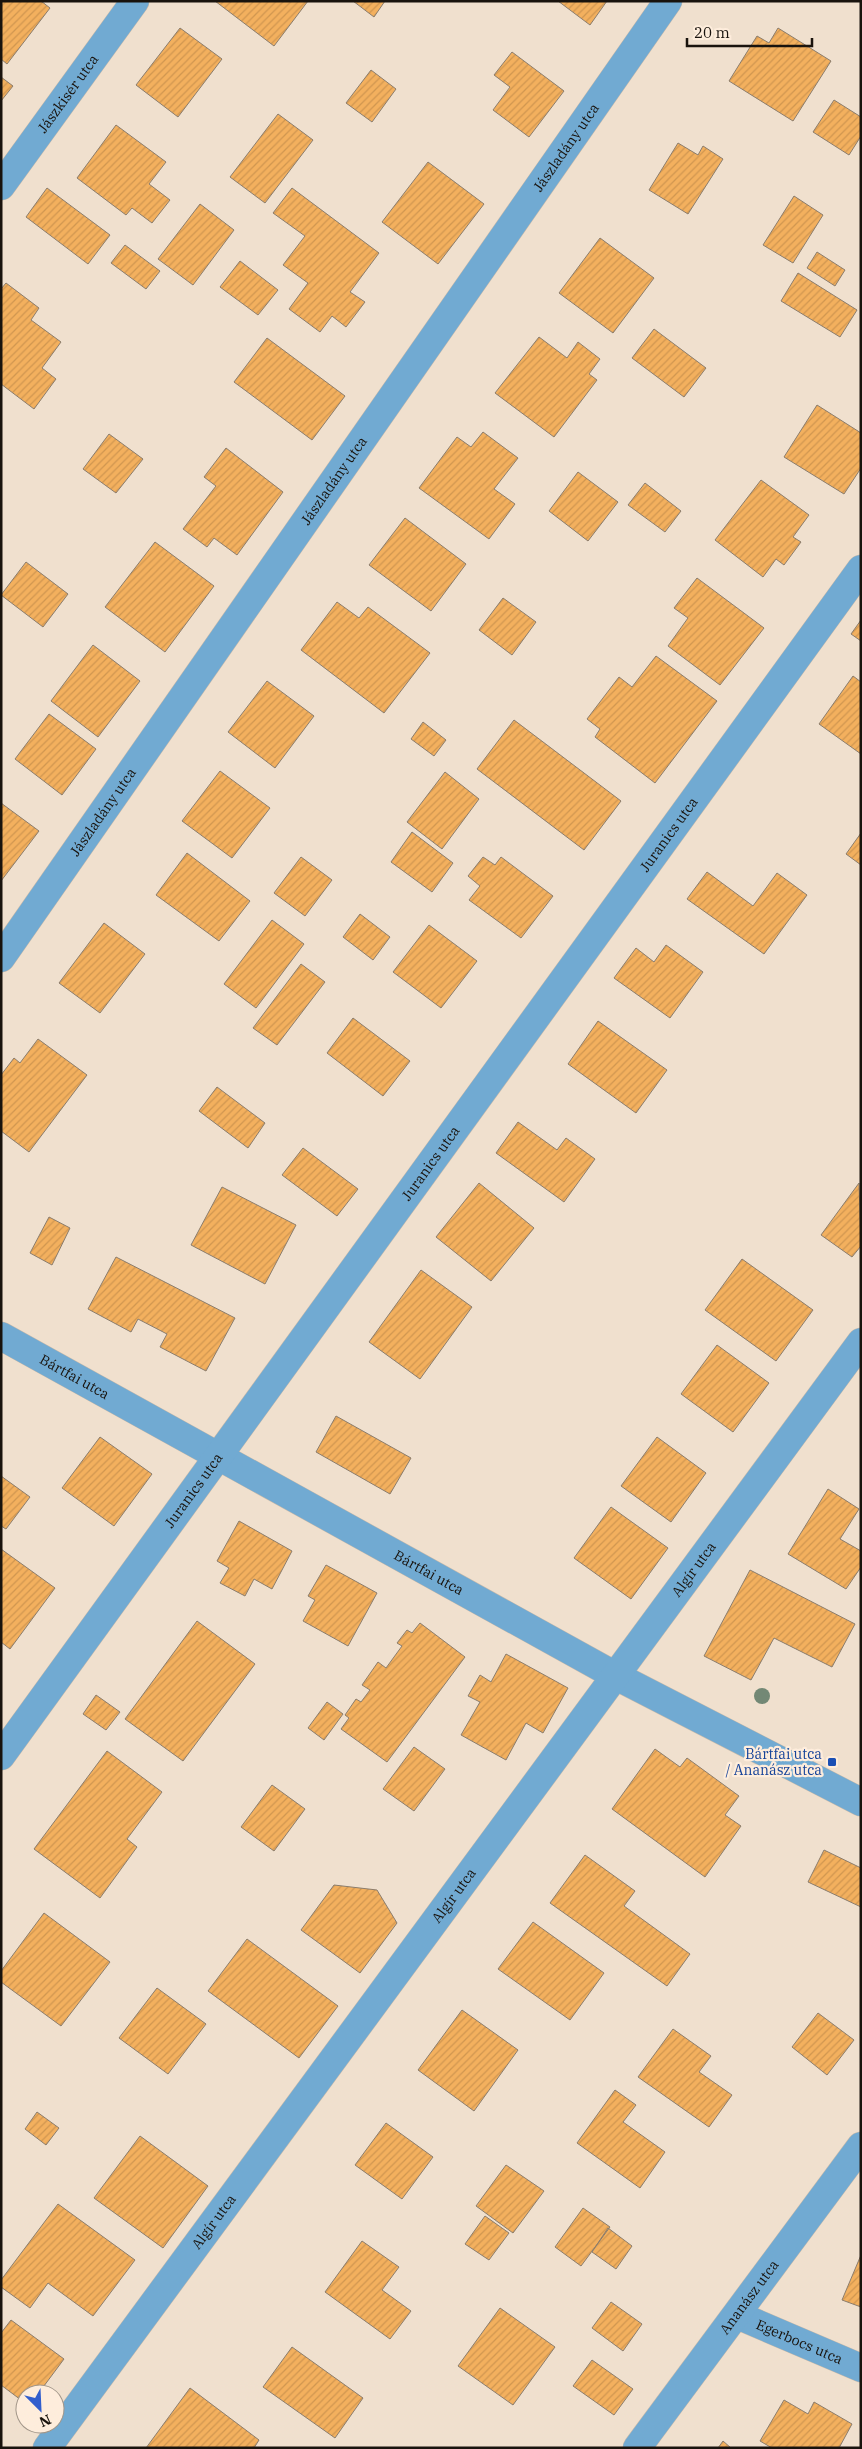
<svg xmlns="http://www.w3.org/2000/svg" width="862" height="2449" viewBox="0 0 862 2449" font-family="'IBM Plex Serif',serif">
	<defs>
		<pattern id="building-hatch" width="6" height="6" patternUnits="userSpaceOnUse" patternTransform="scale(1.25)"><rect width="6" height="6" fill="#f3b05e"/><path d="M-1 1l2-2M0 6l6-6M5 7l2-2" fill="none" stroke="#d09650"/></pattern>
	</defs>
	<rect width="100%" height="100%" fill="#f0e0ce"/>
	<path fill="url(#building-hatch)" stroke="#8b7d6d" d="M 1,1 L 41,1 L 50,8 L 7,64 L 1,59 Z
		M 215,1 L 308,1 L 274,46 Z
		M 353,1 L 385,1 L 374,17 Z
		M 558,1 L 607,1 L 590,25 Z
		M 180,28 L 222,59 L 178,117 L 136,85 Z
		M 778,28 L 831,61 L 793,121 L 729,81 L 757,36 L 769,43 Z
		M 512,52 L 564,91 L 529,137 L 493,110 L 510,87 L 494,75 Z
		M 371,70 L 396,89 L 372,122 L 346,103 Z
		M 1,77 L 13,86 L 1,101 Z
		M 834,100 L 861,117 L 861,136 L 849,155 L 813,132 Z
		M 278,114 L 313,140 L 265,203 L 230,177 Z
		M 116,125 L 166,162 L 149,184 L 170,200 L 152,223 L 132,208 L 126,215 L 77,178 Z
		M 678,143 L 698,155 L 703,146 L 723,159 L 688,214 L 649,190 Z
		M 428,162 L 484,204 L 438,264 L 382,222 Z
		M 47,188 L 110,235 L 88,264 L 26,217 Z
		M 292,188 L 379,253 L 350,292 L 365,302 L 346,327 L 332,316 L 320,332 L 289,309 L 308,283 L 283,265 L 305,236 L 273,213 Z
		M 794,196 L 823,215 L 793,263 L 763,245 Z
		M 200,204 L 234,230 L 193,285 L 158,259 Z
		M 600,238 L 654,278 L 613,333 L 559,293 Z
		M 125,245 L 160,271 L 146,289 L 111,263 Z
		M 817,252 L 845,270 L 835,286 L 807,268 Z
		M 240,261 L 278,290 L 258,315 L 220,287 Z
		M 798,273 L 857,310 L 840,337 L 781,301 Z
		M 6,283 L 39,308 L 31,320 L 61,342 L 42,368 L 56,379 L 34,409 L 1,384 L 1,289 Z
		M 654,329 L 706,368 L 684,397 L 632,358 Z
		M 539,337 L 567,358 L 578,342 L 600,359 L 589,374 L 597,380 L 554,437 L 495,393 Z
		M 267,338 L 345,396 L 312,440 L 234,382 Z
		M 817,405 L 861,433 L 861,468 L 844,494 L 784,457 Z
		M 483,432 L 518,458 L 494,489 L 515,504 L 489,539 L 419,488 L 457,437 L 471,447 Z
		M 109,434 L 143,459 L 116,493 L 83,469 Z
		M 226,448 L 283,492 L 237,555 L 214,538 L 207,547 L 183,529 L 216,486 L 204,477 Z
		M 578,472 L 618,502 L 588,541 L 549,511 Z
		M 761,480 L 809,515 L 793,537 L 801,542 L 784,565 L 776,559 L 763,577 L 715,540 Z
		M 645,483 L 681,511 L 665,532 L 628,505 Z
		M 405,518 L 466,564 L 431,611 L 369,565 Z
		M 155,542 L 214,586 L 165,652 L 105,607 Z
		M 26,562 L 68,594 L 43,627 L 1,595 Z
		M 697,578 L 764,628 L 720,685 L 668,646 L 688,618 L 674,608 Z
		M 503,598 L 536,622 L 512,655 L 479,630 Z
		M 337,602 L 359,618 L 368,607 L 430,653 L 384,713 L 301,650 Z
		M 861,620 L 861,641 L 851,634 Z
		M 93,645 L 140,681 L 98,737 L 51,701 Z
		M 656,656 L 717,701 L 655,783 L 595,737 L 600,729 L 587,719 L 619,677 L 632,687 Z
		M 853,676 L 861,682 L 861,754 L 819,724 Z
		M 267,681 L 314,716 L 275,768 L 228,732 Z
		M 49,714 L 96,749 L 62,795 L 15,759 Z
		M 514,720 L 621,801 L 584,850 L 477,769 Z
		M 423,722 L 446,740 L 434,756 L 411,739 Z
		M 220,771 L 270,808 L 232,858 L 182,821 Z
		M 445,772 L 479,799 L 442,849 L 407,822 Z
		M 1,803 L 39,831 L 1,881 Z
		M 412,832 L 453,863 L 432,892 L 391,862 Z
		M 861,833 L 861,865 L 846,854 Z
		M 187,853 L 250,901 L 219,941 L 156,895 Z
		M 301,857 L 332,880 L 305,916 L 274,893 Z
		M 483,857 L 495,865 L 501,857 L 553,896 L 521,938 L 469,900 L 480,886 L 468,876 Z
		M 707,872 L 753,906 L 777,873 L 807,895 L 764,954 L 687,899 Z
		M 360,914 L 390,937 L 373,960 L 343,937 Z
		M 272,920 L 304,944 L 256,1008 L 224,984 Z
		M 104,923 L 145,954 L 100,1013 L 59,983 Z
		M 429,925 L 477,961 L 441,1008 L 393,972 Z
		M 666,945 L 703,972 L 670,1018 L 614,978 L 636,948 L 654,962 Z
		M 301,964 L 325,982 L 277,1045 L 253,1028 Z
		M 353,1018 L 410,1061 L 383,1096 L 327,1053 Z
		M 598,1021 L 667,1070 L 636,1113 L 568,1064 Z
		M 38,1039 L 87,1075 L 29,1152 L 1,1131 L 1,1075 L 14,1058 L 20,1063 Z
		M 217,1087 L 265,1123 L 248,1148 L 199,1111 Z
		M 518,1122 L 557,1150 L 566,1138 L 595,1159 L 564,1202 L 496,1153 Z
		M 303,1148 L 358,1189 L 337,1216 L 282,1175 Z
		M 479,1183 L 534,1228 L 491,1281 L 436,1237 Z
		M 859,1183 L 861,1246 L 852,1257 L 821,1235 Z
		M 222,1187 L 296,1225 L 265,1284 L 191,1245 Z
		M 49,1217 L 70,1228 L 52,1265 L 30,1253 Z
		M 116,1257 L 235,1318 L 206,1371 L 160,1347 L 167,1334 L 138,1319 L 131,1332 L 88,1309 Z
		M 742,1259 L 813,1310 L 776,1361 L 705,1310 Z
		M 421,1270 L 472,1307 L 420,1379 L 369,1342 Z
		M 717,1345 L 769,1383 L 733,1432 L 681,1394 Z
		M 336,1416 L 411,1458 L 390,1494 L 316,1452 Z
		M 100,1437 L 152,1474 L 114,1526 L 62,1488 Z
		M 657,1437 L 706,1473 L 671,1522 L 621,1486 Z
		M 1,1476 L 30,1497 L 6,1529 L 1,1526 Z
		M 828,1489 L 859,1509 L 840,1539 L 861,1551 L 861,1567 L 846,1589 L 788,1554 Z
		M 611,1507 L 668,1548 L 631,1599 L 574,1558 Z
		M 239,1521 L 292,1551 L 272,1589 L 254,1579 L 245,1596 L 220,1583 L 229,1568 L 217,1561 Z
		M 1,1549 L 55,1588 L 10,1649 L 1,1642 Z
		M 326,1565 L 377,1593 L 348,1646 L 303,1621 L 315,1600 L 308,1596 Z
		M 750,1570 L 855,1624 L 832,1667 L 774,1638 L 751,1680 L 704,1656 Z
		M 197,1621 L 255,1664 L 183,1761 L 125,1719 Z
		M 420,1623 L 465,1657 L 387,1762 L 341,1729 L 349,1718 L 345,1715 L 356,1699 L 361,1702 L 370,1690 L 362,1685 L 378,1662 L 386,1668 L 402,1646 L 397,1643 L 407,1630 L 412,1633 Z
		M 506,1654 L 568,1688 L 543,1733 L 526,1723 L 506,1760 L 461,1735 L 480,1702 L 468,1696 L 480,1675 L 491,1682 Z
		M 96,1695 L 120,1712 L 106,1730 L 83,1714 Z
		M 327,1702 L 343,1714 L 324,1740 L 308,1728 Z
		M 414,1747 L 445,1769 L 414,1811 L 383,1789 Z
		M 655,1749 L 680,1767 L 687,1758 L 739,1796 L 725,1815 L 741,1826 L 705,1877 L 612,1809 Z
		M 107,1751 L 162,1792 L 127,1839 L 137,1847 L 100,1898 L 34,1849 Z
		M 272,1785 L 305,1809 L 274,1851 L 241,1827 Z
		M 824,1850 L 861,1868 L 861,1907 L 808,1882 Z
		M 585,1855 L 635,1891 L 624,1906 L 690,1954 L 667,1986 L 550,1903 Z
		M 334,1885 L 377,1890 L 397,1923 L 360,1973 L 301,1930 Z
		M 44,1913 L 110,1962 L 61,2026 L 1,1982 L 1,1971 Z
		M 533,1922 L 604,1973 L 570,2020 L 498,1969 Z
		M 247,1939 L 338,2006 L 299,2058 L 208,1991 Z
		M 157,1988 L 206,2024 L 168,2074 L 119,2038 Z
		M 462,2010 L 518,2050 L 474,2111 L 418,2070 Z
		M 818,2013 L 854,2040 L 827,2075 L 792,2047 Z
		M 673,2029 L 711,2056 L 699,2072 L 732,2095 L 709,2127 L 638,2077 Z
		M 615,2090 L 636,2105 L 623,2122 L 665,2152 L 640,2188 L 577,2143 Z
		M 37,2112 L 59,2128 L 46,2145 L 25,2129 Z
		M 386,2123 L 433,2157 L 402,2199 L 355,2165 Z
		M 140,2136 L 208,2186 L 163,2248 L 94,2198 Z
		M 506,2165 L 544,2191 L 513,2233 L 476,2206 Z
		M 58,2204 L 135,2260 L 93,2316 L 48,2283 L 30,2308 L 1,2287 L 1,2280 Z
		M 583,2208 L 610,2227 L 581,2266 L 555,2247 Z
		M 485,2216 L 509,2233 L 489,2260 L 465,2244 Z
		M 608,2228 L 632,2246 L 616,2269 L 592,2252 Z
		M 362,2241 L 399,2267 L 382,2290 L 411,2311 L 390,2339 L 325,2292 Z
		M 861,2255 L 861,2307 L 842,2300 Z
		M 611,2302 L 642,2324 L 623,2351 L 592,2328 Z
		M 500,2308 L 555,2347 L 513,2405 L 458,2366 Z
		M 11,2320 L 64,2359 L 38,2394 L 25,2394 L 25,2403 L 1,2385 L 1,2333 Z
		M 292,2347 L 363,2398 L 335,2438 L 263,2387 Z
		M 592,2360 L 633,2389 L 614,2415 L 573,2386 Z
		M 190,2388 L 259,2440 L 254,2448 L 146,2448 Z
		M 784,2400 L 808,2414 L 814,2402 L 852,2424 L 839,2448 L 772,2448 L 760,2441 Z
		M 723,2441 L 731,2448 L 718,2448 Z"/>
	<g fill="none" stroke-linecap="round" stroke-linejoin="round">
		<g stroke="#c9bbab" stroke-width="29">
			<g id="minor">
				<path id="s1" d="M 1,186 L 135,1"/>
				<path id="s2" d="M 1,958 L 668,1"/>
				<path id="s3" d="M 1,1336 L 616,1676 L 861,1802"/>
				<path id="s4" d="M 1,1756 L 861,569"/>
				<path id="s5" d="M 737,2315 L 861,2368"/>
				<path id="s6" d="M 47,2448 L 861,1342"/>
			</g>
		</g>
		<g stroke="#c9bbab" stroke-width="29">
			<g id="tertiary">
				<path id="s7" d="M 637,2448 L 861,2146"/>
			</g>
		</g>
		<use href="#minor" stroke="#71aad2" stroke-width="28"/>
		<use href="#tertiary" stroke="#71aad2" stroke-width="28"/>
	</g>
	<circle fill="#738875" cx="762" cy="1696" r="8"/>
	<rect fill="#1a4fb4" stroke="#feeddc" stroke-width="2" x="827" y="1757" width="10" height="10" rx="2.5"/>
	<g text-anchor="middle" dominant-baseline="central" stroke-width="4.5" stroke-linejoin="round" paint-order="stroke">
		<g font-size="14" fill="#19130d" stroke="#feeddc">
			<text stroke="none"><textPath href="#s1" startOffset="114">Jászkisér utca</textPath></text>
			<text stroke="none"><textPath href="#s2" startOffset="988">Jászladány utca</textPath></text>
			<text stroke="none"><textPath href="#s2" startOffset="582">Jászladány utca</textPath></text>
			<text stroke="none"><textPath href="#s2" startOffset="178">Jászladány utca</textPath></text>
			<text stroke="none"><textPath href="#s4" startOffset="1138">Juranics utca</textPath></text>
			<text stroke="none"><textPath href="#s4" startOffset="732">Juranics utca</textPath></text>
			<text stroke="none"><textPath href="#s3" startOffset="84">Bártfai utca</textPath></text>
			<text stroke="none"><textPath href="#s4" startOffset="328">Juranics utca</textPath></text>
			<text stroke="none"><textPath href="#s6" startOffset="1091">Algír utca</textPath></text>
			<text stroke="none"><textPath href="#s3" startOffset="489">Bártfai utca</textPath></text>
			<text stroke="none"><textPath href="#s6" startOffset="686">Algír utca</textPath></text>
			<text stroke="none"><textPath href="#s6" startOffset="281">Algír utca</textPath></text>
			<text stroke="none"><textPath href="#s7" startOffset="188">Ananász utca</textPath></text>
			<text stroke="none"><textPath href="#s5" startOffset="68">Egerbocs utca</textPath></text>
		</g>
		<g font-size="14" fill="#164399" stroke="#feeddc" text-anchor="end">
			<text x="822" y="1754">Bártfai utca<tspan x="822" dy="16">/ Ananász utca</tspan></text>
		</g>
	</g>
	<rect width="862" height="2449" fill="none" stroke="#19130d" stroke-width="5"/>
	<g transform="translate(40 2409) rotate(156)"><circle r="24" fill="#feeddc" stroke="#a29689"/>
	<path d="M0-4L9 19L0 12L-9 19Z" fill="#325ecd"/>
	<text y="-8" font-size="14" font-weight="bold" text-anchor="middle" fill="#19130d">N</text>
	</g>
	<path d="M687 38v8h125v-8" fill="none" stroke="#19130d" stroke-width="2.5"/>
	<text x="694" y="38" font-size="15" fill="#19130d" stroke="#feeddc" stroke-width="4" paint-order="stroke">20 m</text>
</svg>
